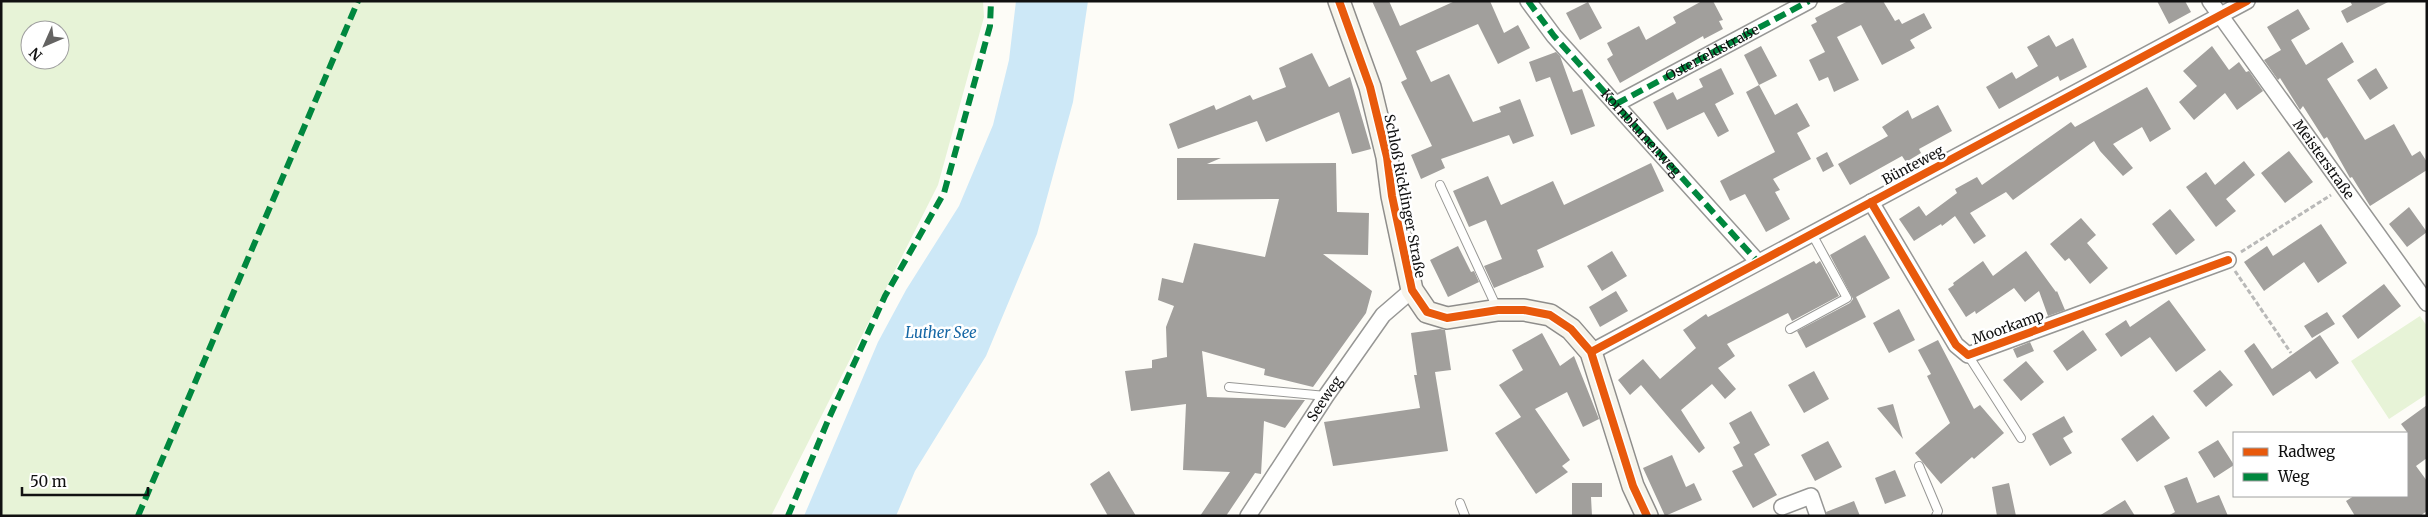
<svg xmlns="http://www.w3.org/2000/svg" width="2428" height="517" viewBox="0 0 2428 517" font-family="Merriweather,serif">
	<rect width="100%" height="100%" fill="#fdfcf7"/>
	<path fill="#e7f3d7" fill-rule="evenodd" d="M 1,1 L 983,1 L 984,17 L 938,185 L 771,516 L 1,516 ZM 30,30 L 60,30 L 60,60 L 30,60 Z
		M 2420,316 L 2427,326 L 2427,394 L 2389,419 L 2351,361 Z"/>
	<path fill="#cde8f7" d="M 1016,1 L 1088,1 L 1073,102 L 1037,234 L 986,356 L 915,471 L 896,516 L 804,516 L 878,342 L 906,290 L 959,206 L 993,125 L 1009,60 Z"/>
	<path fill="#a19f9c" d="M 1372,1 L 1389,1 L 1400,26 L 1455,1 L 1490,1 L 1504,33 L 1518,25 L 1530,48 L 1498,64 L 1478,24 L 1416,51 L 1431,82 L 1449,74 L 1473,122 L 1501,112 L 1499,107 L 1520,99 L 1534,136 L 1513,144 L 1509,135 L 1441,159 L 1445,168 L 1421,179 L 1411,155 L 1432,146 L 1401,82 L 1407,79 Z
		M 1702,1 L 1713,1 L 1723,20 L 1719,21 L 1723,29 L 1704,39 L 1703,36 L 1620,83 L 1607,59 L 1613,55 L 1607,43 L 1639,26 L 1646,40 L 1676,23 L 1673,17 Z
		M 1848,1 L 1883,1 L 1895,21 L 1899,19 L 1902,24 L 1924,13 L 1932,28 L 1910,40 L 1915,48 L 1882,65 L 1861,25 L 1837,37 L 1859,80 L 1834,92 L 1828,77 L 1819,81 L 1809,60 L 1825,52 L 1811,25 L 1817,22 L 1815,18 Z
		M 2157,1 L 2185,1 L 2191,12 L 2169,24 Z
		M 2350,1 L 2390,1 L 2347,23 L 2341,11 L 2352,5 Z
		M 1588,2 L 1602,28 L 1580,40 L 1566,13 Z
		M 2298,9 L 2310,29 L 2291,40 L 2306,65 L 2342,42 L 2354,62 L 2327,79 L 2365,140 L 2394,124 L 2412,156 L 2420,151 L 2427,162 L 2427,170 L 2370,206 L 2352,177 L 2350,178 L 2327,137 L 2324,139 L 2303,106 L 2300,110 L 2280,78 L 2278,80 L 2264,60 L 2281,50 L 2267,27 Z
		M 2049,35 L 2056,47 L 2073,38 L 2087,67 L 2060,81 L 2058,76 L 1999,109 L 1986,87 L 2012,72 L 2016,79 L 2038,66 L 2027,47 Z
		M 1761,46 L 1777,76 L 1759,85 L 1744,55 Z
		M 2212,46 L 2229,70 L 2239,62 L 2246,72 L 2249,71 L 2263,91 L 2237,110 L 2225,93 L 2194,120 L 2179,102 L 2197,86 L 2183,71 Z
		M 1556,52 L 1560,56 L 1573,92 L 1582,89 L 1595,126 L 1571,135 L 1550,77 L 1536,82 L 1529,62 Z
		M 1312,53 L 1329,87 L 1350,77 L 1371,149 L 1352,154 L 1339,112 L 1266,142 L 1257,121 L 1178,149 L 1169,124 L 1214,105 L 1216,110 L 1250,95 L 1253,100 L 1286,87 L 1279,68 Z
		M 1721,68 L 1734,94 L 1715,104 L 1729,131 L 1718,137 L 1704,112 L 1667,130 L 1653,102 L 1673,92 L 1677,100 L 1703,87 L 1699,79 Z
		M 2376,68 L 2388,88 L 2370,100 L 2357,80 Z
		M 1759,85 L 1775,115 L 1797,103 L 1810,126 L 1797,133 L 1811,159 L 1773,179 L 1780,190 L 1775,192 L 1790,219 L 1766,232 L 1745,194 L 1730,201 L 1720,181 L 1775,152 L 1746,92 Z
		M 2147,87 L 2171,129 L 2150,142 L 2142,127 L 2113,144 L 2133,168 L 2123,176 L 2100,151 L 2094,141 L 2013,200 L 2006,192 L 1970,213 L 1986,236 L 1974,244 L 1955,216 L 1942,226 L 1941,224 L 1914,241 L 1899,219 L 1919,206 L 1926,216 L 1957,193 L 1955,189 L 1977,177 L 1982,185 L 2071,122 L 2075,127 Z
		M 1938,105 L 1952,131 L 1919,149 L 1921,153 L 1906,162 L 1902,156 L 1850,185 L 1838,164 L 1888,136 L 1882,127 L 1908,110 L 1912,119 Z
		M 2289,151 L 2313,182 L 2285,203 L 2261,173 Z
		M 1827,152 L 1834,166 L 1823,172 L 1816,158 Z
		M 1177,158 L 1221,158 L 1207,164 L 1336,163 L 1337,212 L 1369,213 L 1368,255 L 1323,254 L 1372,291 L 1366,313 L 1313,387 L 1264,375 L 1265,369 L 1202,351 L 1207,397 L 1305,400 L 1285,428 L 1264,421 L 1261,474 L 1255,473 L 1226,516 L 1200,516 L 1230,472 L 1183,470 L 1186,404 L 1131,411 L 1125,371 L 1152,368 L 1152,360 L 1167,357 L 1166,327 L 1174,306 L 1158,300 L 1162,278 L 1183,283 L 1194,243 L 1265,257 L 1279,199 L 1177,200 Z
		M 2244,161 L 2255,175 L 2226,199 L 2236,211 L 2216,227 L 2186,187 L 2206,172 L 2215,185 Z
		M 1651,163 L 1664,191 L 1537,250 L 1544,267 L 1494,288 L 1484,266 L 1502,259 L 1486,220 L 1469,227 L 1453,191 L 1488,176 L 1501,205 L 1553,181 L 1564,205 Z
		M 2409,207 L 2427,232 L 2407,247 L 2389,224 Z
		M 2170,209 L 2195,240 L 2176,255 L 2152,224 Z
		M 2081,218 L 2096,235 L 2087,243 L 2108,268 L 2090,284 L 2069,258 L 2065,261 L 2050,244 Z
		M 2321,224 L 2347,263 L 2318,283 L 2304,262 L 2264,291 L 2244,262 L 2267,246 L 2273,256 Z
		M 1865,235 L 1890,278 L 1856,297 L 1866,317 L 1806,348 L 1797,331 L 1850,303 L 1853,299 L 1830,255 Z
		M 1458,246 L 1471,272 L 1474,271 L 1479,282 L 1448,297 L 1430,260 Z
		M 1612,251 L 1627,276 L 1602,291 L 1587,266 Z
		M 2026,251 L 2056,292 L 2057,291 L 2065,310 L 2048,316 L 2039,291 L 2025,302 L 2014,288 L 1976,314 L 1975,311 L 1966,317 L 1948,289 L 1954,285 L 1953,283 L 1983,261 L 1993,276 Z
		M 1814,261 L 1816,264 L 1820,261 L 1839,296 L 1792,321 L 1788,313 L 1727,344 L 1735,356 L 1718,368 L 1736,389 L 1725,399 L 1712,384 L 1681,410 L 1705,448 L 1699,453 L 1641,385 L 1630,395 L 1618,380 L 1643,359 L 1660,379 L 1696,348 L 1683,330 L 1706,314 L 1708,317 Z
		M 2384,284 L 2401,306 L 2358,339 L 2342,316 Z
		M 1616,291 L 1628,311 L 1600,327 L 1589,307 Z
		M 2169,300 L 2206,350 L 2176,372 L 2150,337 L 2121,357 L 2105,334 L 2126,320 L 2130,327 Z
		M 1899,309 L 1915,340 L 1889,353 L 1873,323 Z
		M 2327,312 L 2335,324 L 2312,338 L 2304,326 Z
		M 1440,329 L 1445,330 L 1451,370 L 1435,372 L 1448,451 L 1333,466 L 1324,422 L 1420,408 L 1414,375 L 1417,375 L 1411,333 Z
		M 2083,330 L 2097,350 L 2067,371 L 2053,351 Z
		M 1542,333 L 1560,366 L 1574,356 L 1599,419 L 1583,427 L 1567,392 L 1535,409 L 1570,460 L 1562,466 L 1568,472 L 1536,494 L 1495,433 L 1521,417 L 1499,385 L 1523,370 L 1512,350 Z
		M 2320,335 L 2339,363 L 2316,379 L 2310,371 L 2273,396 L 2244,351 L 2254,343 L 2272,369 Z
		M 1938,340 L 1974,409 L 1980,405 L 2004,433 L 1974,459 L 1972,457 L 1941,484 L 1915,453 L 1950,423 L 1927,376 L 1931,374 L 1918,350 Z
		M 2030,342 L 2034,351 L 2017,358 L 2013,349 Z
		M 2026,361 L 2044,382 L 2021,401 L 2003,380 Z
		M 2220,370 L 2233,385 L 2206,407 L 2193,391 Z
		M 1814,371 L 1829,399 L 1804,413 L 1788,385 Z
		M 1893,404 L 1903,439 L 1877,408 Z
		M 2427,405 L 2427,458 L 2416,466 L 2427,481 L 2427,511 L 2420,516 L 2355,516 L 2346,501 L 2354,496 L 2407,496 L 2407,432 L 2401,424 Z
		M 1751,411 L 1770,445 L 1754,454 L 1777,495 L 1753,508 L 1732,471 L 1743,466 L 1733,447 L 1740,443 L 1729,423 Z
		M 2153,415 L 2170,438 L 2137,462 L 2121,439 Z
		M 2064,416 L 2073,432 L 2063,438 L 2072,453 L 2050,466 L 2032,434 Z
		M 2218,440 L 2234,465 L 2214,478 L 2198,452 Z
		M 1828,441 L 1842,467 L 1815,481 L 1801,455 Z
		M 1672,455 L 1686,487 L 1694,483 L 1702,500 L 1665,516 L 1643,468 Z
		M 1895,470 L 1906,496 L 1885,504 L 1875,478 Z
		M 1109,471 L 1136,516 L 1108,516 L 1090,484 Z
		M 2187,477 L 2197,503 L 2219,495 L 2228,516 L 2168,516 L 2175,512 L 2164,486 Z
		M 1572,483 L 1602,483 L 1602,497 L 1591,497 L 1592,516 L 1572,516 Z
		M 2009,483 L 2016,516 L 1997,516 L 1992,487 Z
		M 2125,500 L 2135,516 L 2099,516 Z
		M 1854,501 L 1860,516 L 1827,516 L 1826,512 Z"/>
	<g fill="none" stroke-linecap="round" stroke-linejoin="round">
		<g stroke="#979795" stroke-width="10">
			<path id="lane" d="M 1440,185 L 1497,308
				M 1790,329 L 1847,298 L 1812,234
				M 1968,355 L 2021,438
				M 1229,387 L 1326,396
				M 1919,466 L 1938,511 L 1936,516
				M 1460,503 L 1465,516"/>
		</g>
		<g stroke="#979795" stroke-width="18">
			<g id="street">
				<path d="M 1528,1 L 1554,36 L 1758,262"/>
				<path id="s1" d="M 2210,1 L 2427,303"/>
				<path id="s2" d="M 1616,104 L 1809,1"/>
				<path d="M 1871,202 L 1956,345 L 1968,355 L 2228,260"/>
				<path d="M 1591,352 L 2247,1"/>
				<path d="M 1782,507 L 1811,496 L 1818,516"/>
				<path id="s3" d="M 1248,516 L 1326,396 L 1383,315 L 1412,290"/>
			</g>
		</g>
		<g stroke="#8e8d8b" stroke-width="24">
			<path id="secondary" d="M 1339,1 L 1370,87 L 1387,157 L 1392,196 L 1412,290 L 1427,312 L 1447,318 L 1498,310 L 1524,310 L 1550,315 L 1571,329 L 1591,352 L 1633,486 L 1647,516"/>
		</g>
		<path stroke="#b9b9b8" stroke-width="3" stroke-dasharray="5 2.5" stroke-linecap="butt" d="M 2241,252 L 2331,195
			M 2235,271 L 2291,353"/>
		<use href="#lane" stroke="#fffffe" stroke-width="8"/>
		<use href="#street" stroke="#fffffe" stroke-width="15"/>
		<use href="#secondary" stroke="#f6f4eb" stroke-width="21"/>
		<g stroke="#00873e" stroke-width="6" stroke-dasharray="12 6" stroke-linecap="butt">
			<path id="s4" d="M 1528,1 L 1554,36 L 1758,262"/>
			<path d="M 1616,104 L 1809,1"/>
			<path d="M 138,516 L 358,1"/>
			<path d="M 788,516 L 829,418 L 885,296 L 944,193 L 990,26 L 991,1"/>
		</g>
		<g stroke="#fff" stroke-width="11">
			<path id="cycleway" d="M 1339,1 L 1370,87 L 1387,157 L 1392,196 L 1412,290 L 1427,312 L 1447,318 L 1498,310 L 1524,310 L 1550,315 L 1571,329 L 1591,352 L 1633,486 L 1647,516
				M 1871,202 L 1956,345 L 1968,355 L 2228,260
				M 1591,352 L 2247,1"/>
		</g>
		<use href="#cycleway" stroke="#e8590c" stroke-width="8"/>
	</g>
	<g text-anchor="middle" dominant-baseline="central" stroke-width="5" stroke-linejoin="round" paint-order="stroke">
		<g font-size="14" fill="#111" stroke="#fff">
			<text stroke="none"><textPath href="#s2" startOffset="109">Osterfeldstraße</textPath></text>
			<text stroke="none"><textPath href="#s4" startOffset="174">Kornblumenweg</textPath></text>
			<text stroke="none"><textPath href="#s1" startOffset="195">Meisterstraße</textPath></text>
			<text transform="translate(1913 165) rotate(-28)">Bünteweg</text>
			<text transform="translate(1405 196) rotate(79)">Schloß Ricklinger Straße</text>
			<text transform="translate(2008 327) rotate(-20)">Moorkamp</text>
			<text stroke="none"><textPath href="#s3" startOffset="140">Seeweg</textPath></text>
		</g>
		<g font-size="15" font-style="italic" fill="#1768a6" stroke="#fff">
			<text x="941" y="332">Luther See</text>
		</g>
	</g>
	<rect width="2428" height="517" fill="none" stroke="#111111" stroke-width="5"/>
	<rect x="2233" y="432" width="175" height="65" fill="#ffffff" stroke="#a0a0a0"/>
	<rect x="2243" y="448" width="25" height="8" fill="#e8590c" stroke="#a0a0a0"/>
	<text x="2278" y="457" font-size="15" fill="#111111">Radweg</text>
	<rect x="2243" y="473" width="25" height="8" fill="#00873e" stroke="#a0a0a0"/>
	<text x="2278" y="482" font-size="15" fill="#111111">Weg</text>
	<g transform="translate(45 45) rotate(225)"><circle r="24" fill="#ffffff" stroke="#a0a0a0"/>
	<path d="M0-4L9 19L0 12L-9 19Z" fill="#646362"/>
	<text y="-8" font-size="14" font-weight="bold" text-anchor="middle" fill="#111111">N</text>
	</g>
	<path d="M22 487v8h126v-8" fill="none" stroke="#111111" stroke-width="2.5"/>
	<text x="30" y="487" font-size="15" fill="#111111" stroke="#ffffff" stroke-width="4" paint-order="stroke">50 m</text>
</svg>
